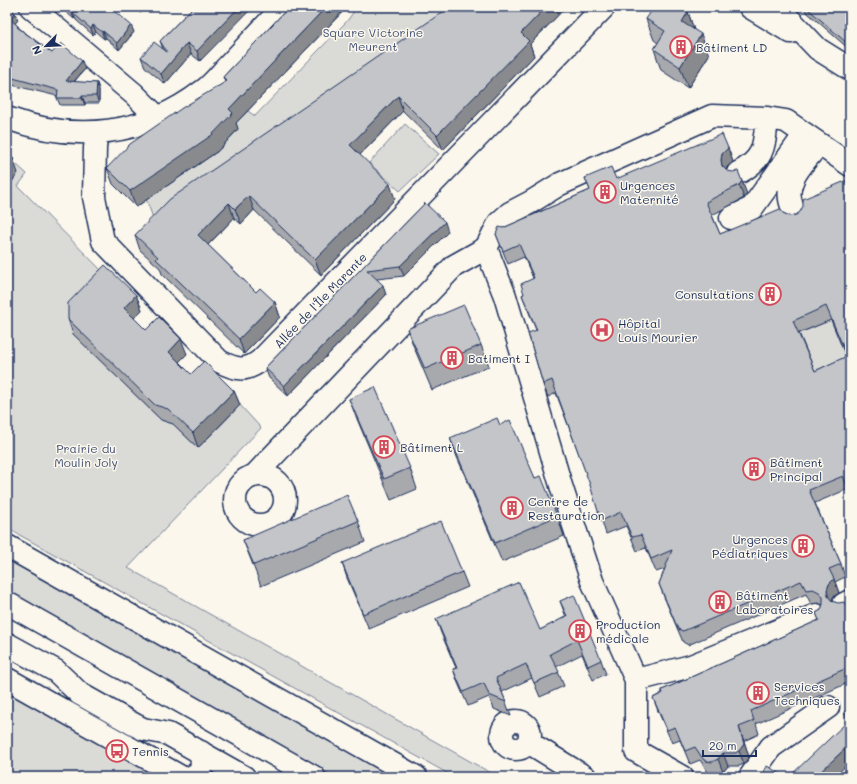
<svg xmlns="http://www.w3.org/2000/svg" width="857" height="784" viewBox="0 0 857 784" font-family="Mali,sans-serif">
	<rect width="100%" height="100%" fill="#fbf7ec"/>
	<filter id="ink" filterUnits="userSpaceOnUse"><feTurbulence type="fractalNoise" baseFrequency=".025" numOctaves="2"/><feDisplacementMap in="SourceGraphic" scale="8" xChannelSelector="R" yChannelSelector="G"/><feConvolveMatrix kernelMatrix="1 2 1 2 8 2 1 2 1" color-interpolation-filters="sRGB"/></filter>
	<g filter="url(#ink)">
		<path fill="#dadad7" stroke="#7a849a" d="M 357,7 L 477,7 L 300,189 L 158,231 L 146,199 L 218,151 L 238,129 L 225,116 L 248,111 L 255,116 L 347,21 Z
			M 405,124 L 439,154 L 400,191 L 369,163 Z
			M 7,156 L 27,174 L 18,186 L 111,280 L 75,316 L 73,334 L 161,420 L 173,424 L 198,448 L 240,405 L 261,428 L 128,568 L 498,777 L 454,777 L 7,528 Z
			M 831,320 L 850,365 L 820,384 L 798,334 Z
			M 7,557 L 396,777 L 335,777 L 7,593 Z
			M 7,687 L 169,777 L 7,777 Z"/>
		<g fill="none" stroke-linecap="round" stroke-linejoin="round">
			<g stroke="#1b2f5e" stroke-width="25">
				<path id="minor" d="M 31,7 L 134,94 L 157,117
					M 750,7 L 791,32
					M 778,7 L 818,49 L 850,69
					M 7,118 C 75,143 145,136 203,91 C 213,84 221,73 229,65 C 247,46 265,26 283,7
					M 97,132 L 95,148 L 94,197 L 103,241 L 219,361 C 236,370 246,372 261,360 L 604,7
					M 738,173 C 765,159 764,146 767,118
					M 796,217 C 794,211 791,205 790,199 C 786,178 807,159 819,144
					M 731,218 L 752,208 L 805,134
					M235 500a25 25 0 1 1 50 0a25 25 0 1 1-50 0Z
					M 254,476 L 454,266 L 486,248
					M 844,604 L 850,601
					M 816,615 L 691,666 L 636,680 L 592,581 L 562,489 L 505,296 L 486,248 L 499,223 L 510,213 L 531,202 L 560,184 L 712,116 L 767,118 L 786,121 L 850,165
					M 7,644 L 56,671 L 80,694 L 135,725 L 143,729 L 168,734 L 244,777
					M 7,679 L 181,777
					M 636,680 L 636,751 L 682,777
					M502 735a14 14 0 1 1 28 0a14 14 0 1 1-28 0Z
					M 528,742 L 585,777
					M 191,777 C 204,771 202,765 201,752
					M 750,777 L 771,747 L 828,707"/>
			</g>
			<g stroke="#1b2f5e" stroke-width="25">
				<path id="highway" d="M 7,546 L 416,777
					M 7,603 L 314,777"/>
			</g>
			<use href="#minor" stroke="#fbf7ec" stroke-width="22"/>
			<use href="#highway" stroke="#fbf7ec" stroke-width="22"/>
		</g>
		<path fill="#a8a9ad" stroke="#1b2f5e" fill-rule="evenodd" d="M 7,7 L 10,7 L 10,8 L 15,13 L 18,20 L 15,23 L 18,26 L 19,28 L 52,53 L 85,69 L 74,82 L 97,83 L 99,90 L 99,103 L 85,103 L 85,105 L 60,105 L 57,98 L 57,96 L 12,85 L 10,90 L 7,89 Z
			M 60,7 L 109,7 L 134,32 L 119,50 L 106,38 L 104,39 L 96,32 L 93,35 L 76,20 L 75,18 L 74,19 Z
			M 193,7 L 200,61 L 191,54 L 165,84 L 145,67 L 141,57 L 163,49 L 160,41 Z
			M 289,7 L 347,7 L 236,123 L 238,129 L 218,151 L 136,207 L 113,184 L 107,168 L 225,82 L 223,77 Z
			M 566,7 L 530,44 L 534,56 L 443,150 L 403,111 L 360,155 L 395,199 L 321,275 L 254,210 L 241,224 L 234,218 L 208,245 L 256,292 L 275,302 L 280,317 L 244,354 L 162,274 L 160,268 L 140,250 L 135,235 Z
			M 801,7 L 850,7 L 850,50 Z
			M 688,12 L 694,30 L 709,55 L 688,88 L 661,70 L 654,49 L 658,43 L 654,40 L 646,19 Z
			M 728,148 L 733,162 L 727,167 L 726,170 L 747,194 L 744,198 L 712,215 L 720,234 L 783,213 L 789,216 L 796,215 L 850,179 L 850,494 L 848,489 L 815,503 L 841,564 L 845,577 L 835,582 L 839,593 L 833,597 L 832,601 L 847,608 L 850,606 L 850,682 L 756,724 L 759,734 L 744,741 L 749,757 L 744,764 L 739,766 L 728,766 L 723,772 L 717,776 L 710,774 L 708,772 L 700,760 L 690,764 L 680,740 L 672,743 L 658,711 L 653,698 L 662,693 L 662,690 L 819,620 L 816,613 L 821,610 L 823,605 L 818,603 L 811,604 L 806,594 L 688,645 L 683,642 L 664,597 L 659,584 L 665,569 L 656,572 L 646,548 L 637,551 L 626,526 L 606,534 L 591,486 L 556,393 L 548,397 L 543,384 L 536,330 L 522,295 L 524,294 L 533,278 L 524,257 L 508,264 L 496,234 L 503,228 L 590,190 L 585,178 L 616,179 ZM 831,320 L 846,357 L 815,371 L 799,333 Z
			M 425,203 L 448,232 L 404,276 L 377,279 L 386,295 L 288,396 L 269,378 L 265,368 Z
			M 136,295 L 142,310 L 134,318 L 146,330 L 187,354 L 179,362 L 191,374 L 234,391 L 240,405 L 198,448 L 173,424 L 161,420 L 73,334 L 68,319 Z
			M 407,329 L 481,345 L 489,366 L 432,390 L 415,350 Z
			M 349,399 L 410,468 L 417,489 L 391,500 L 357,419 Z
			M 500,425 L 535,478 L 557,516 L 564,536 L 502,562 L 457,457 L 450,438 Z
			M 358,521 L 365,542 L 261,586 L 251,560 L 243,540 Z
			M 342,563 L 462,572 L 468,587 L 369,629 L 347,578 Z
			M 560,601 L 601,660 L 606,674 L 593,680 L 582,654 L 556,667 L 564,686 L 540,697 L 532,678 L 502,692 L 511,716 L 494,709 L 489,697 L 468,706 L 458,683 L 453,669 L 456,668 L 441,633 L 436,619 L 540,630 L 566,617 Z"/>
		<path fill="#888a8d" stroke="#1b2f5e" d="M 74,7 L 83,7 L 73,13 L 75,17 L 74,19 L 71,11 Z
			M 138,7 L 149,7 L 140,13 Z
			M 239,7 L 253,7 L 200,61 L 197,51 Z
			M 326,7 L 347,7 L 236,123 L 238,129 L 218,151 L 136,207 L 130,191 L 229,109 Z
			M 546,7 L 566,7 L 530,44 L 534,56 L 443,150 L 437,135 L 521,33 Z
			M 688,12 L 695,33 L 682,22 Z
			M 15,13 L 18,20 L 13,26 L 10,19 Z
			M 93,25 L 96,32 L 93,35 L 91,29 Z
			M 131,25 L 134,32 L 119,50 L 117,43 Z
			M 103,31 L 106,38 L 104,39 L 102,32 Z
			M 701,34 L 709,55 L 688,88 L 680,67 Z
			M 850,42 L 850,50 L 848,44 Z
			M 187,43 L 191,54 L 165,84 L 161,74 Z
			M 82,61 L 85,69 L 68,88 L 66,81 Z
			M 9,77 L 12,85 L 10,90 L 7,83 Z
			M 97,83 L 99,90 L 99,103 L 96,96 Z
			M 82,96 L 85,103 L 85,105 L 82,98 Z
			M 398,96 L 403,111 L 355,160 L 350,145 Z
			M 728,148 L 733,162 L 727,167 L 726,173 L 722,166 L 721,160 L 722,154 Z
			M 13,158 L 18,173 L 7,189 L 7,167 Z
			M 742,181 L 747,194 L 744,198 L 739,185 Z
			M 390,184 L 395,199 L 321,275 L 315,260 Z
			M 249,196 L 254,210 L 241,224 L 235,209 Z
			M 229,203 L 234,218 L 203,250 L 198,235 Z
			M 445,222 L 448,232 L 404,276 L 400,266 Z
			M 383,285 L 386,295 L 288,396 L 284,386 Z
			M 136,295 L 142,310 L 129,323 L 124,308 Z
			M 275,302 L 280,317 L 244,354 L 239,339 Z
			M 181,339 L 187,354 L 174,367 L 169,352 Z
			M 234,391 L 240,405 L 198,448 L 193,433 Z
			M 834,579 L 839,593 L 833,597 L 832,604 L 828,596 L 827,590 L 829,584 Z
			M 739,727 L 744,741 L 749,757 L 744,764 L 739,751 Z
			M 850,744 L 850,762 L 834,777 L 815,777 Z
			M 723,753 L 728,766 L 723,772 L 718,759 Z"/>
		<path fill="#c3c5c9" stroke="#1b2f5e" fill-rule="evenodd" d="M 7,7 L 8,7 L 15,13 L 10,19 L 18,26 L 17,27 L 52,53 L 61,43 L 82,61 L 66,81 L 97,83 L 96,96 L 82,96 L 82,98 L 57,98 L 58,90 L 9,77 L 7,83 Z
			M 66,7 L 74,7 L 71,11 Z
			M 83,7 L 109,7 L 131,25 L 117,43 L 103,31 L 102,32 L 93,25 L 91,29 L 73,13 Z
			M 193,7 L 239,7 L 197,51 L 187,43 L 161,74 L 141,57 L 154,42 L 167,52 L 160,41 Z
			M 289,7 L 326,7 L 229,109 L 233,113 L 212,135 L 130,191 L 107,168 L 130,144 L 182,108 L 227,81 L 223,77 Z
			M 450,7 L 546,7 L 521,33 L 529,41 L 437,135 L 398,96 L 350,145 L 390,184 L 315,260 L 249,196 L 235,209 L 229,203 L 198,235 L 256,292 L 260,288 L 275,302 L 239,339 L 156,259 L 158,257 L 135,235 L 170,199 Z
			M 654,7 L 680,7 L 688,12 L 682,22 L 701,34 L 680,67 L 654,49 L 665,31 L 646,19 Z
			M 806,7 L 850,7 L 850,42 L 848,44 Z
			M 722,134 L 728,148 L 722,154 L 721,160 L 722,166 L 727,171 L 733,172 L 738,171 L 742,181 L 739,185 L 706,202 L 720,234 L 780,209 L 783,213 L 789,216 L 796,215 L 800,212 L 803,206 L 803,199 L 850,179 L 850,493 L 843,476 L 809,490 L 841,564 L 829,569 L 834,579 L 829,584 L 827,590 L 828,596 L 832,601 L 838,603 L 844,602 L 847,608 L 850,606 L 850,669 L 849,667 L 751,711 L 754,721 L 739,727 L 744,744 L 739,751 L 735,753 L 723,753 L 718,759 L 712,762 L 706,761 L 703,759 L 695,747 L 685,751 L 675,727 L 667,730 L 653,698 L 663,693 L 662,690 L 819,620 L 816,613 L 821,610 L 823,604 L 823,597 L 819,592 L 813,589 L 806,590 L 801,581 L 683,631 L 678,629 L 659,584 L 672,550 L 651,559 L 641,535 L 632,537 L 621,512 L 601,521 L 590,485 L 552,380 L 543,384 L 528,333 L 537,330 L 522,295 L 524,294 L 521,284 L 534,278 L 519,244 L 503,251 L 496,234 L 499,227 L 503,228 L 590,190 L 585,178 L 611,167 L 616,179 ZM 826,306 L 847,356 L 815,371 L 793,321 Z
			M 7,154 L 13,158 L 7,167 Z
			M 425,203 L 445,222 L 400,266 L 367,270 L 383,285 L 284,386 L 265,368 Z
			M 105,265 L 136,295 L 124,308 L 146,330 L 159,317 L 181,339 L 169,352 L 191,374 L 204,361 L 234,391 L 193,433 L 168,409 L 155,405 L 68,319 L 68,303 Z
			M 464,305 L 481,345 L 425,369 L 407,329 Z
			M 375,387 L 410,468 L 384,479 L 349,399 Z
			M 497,418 L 500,425 L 510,420 L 535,478 L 541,476 L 557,516 L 495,543 L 450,438 Z
			M 347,495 L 358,521 L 254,565 L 243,540 Z
			M 441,521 L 462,572 L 363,614 L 342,563 Z
			M 519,582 L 540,630 L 567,616 L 560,601 L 574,595 L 601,660 L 588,666 L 577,640 L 550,654 L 559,672 L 534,683 L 526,664 L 496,678 L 506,702 L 489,695 L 484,683 L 463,692 L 453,669 L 457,668 L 436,619 Z
			M 850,707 L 850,744 L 815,777 L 789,777 L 848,721 L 844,712 Z
			M 767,766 L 786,777 L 761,777 Z"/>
	</g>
	<defs>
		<g id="building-ring" transform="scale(1.15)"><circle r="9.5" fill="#fbf7ec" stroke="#d1495b" stroke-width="1.5"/><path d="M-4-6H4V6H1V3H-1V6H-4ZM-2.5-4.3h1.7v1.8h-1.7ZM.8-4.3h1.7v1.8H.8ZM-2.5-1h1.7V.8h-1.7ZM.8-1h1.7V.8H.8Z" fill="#d1495b"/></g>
		<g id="hospital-ring" transform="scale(1.15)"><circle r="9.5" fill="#fbf7ec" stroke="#d1495b" stroke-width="1.5"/><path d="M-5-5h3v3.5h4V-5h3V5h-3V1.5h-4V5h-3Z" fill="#d1495b"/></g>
		<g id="bus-ring" transform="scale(1.15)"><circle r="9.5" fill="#fbf7ec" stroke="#d1495b" stroke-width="1.5"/><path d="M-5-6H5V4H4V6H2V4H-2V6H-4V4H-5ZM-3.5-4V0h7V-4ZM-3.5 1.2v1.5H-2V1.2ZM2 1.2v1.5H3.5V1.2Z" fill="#d1495b"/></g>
	</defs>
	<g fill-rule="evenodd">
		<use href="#building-ring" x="681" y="47"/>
		<use href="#building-ring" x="605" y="192"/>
		<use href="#building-ring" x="770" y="294"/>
		<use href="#hospital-ring" x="602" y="330"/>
		<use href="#building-ring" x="452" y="358"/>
		<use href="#building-ring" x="384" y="447"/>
		<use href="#building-ring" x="754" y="469"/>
		<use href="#building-ring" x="512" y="508"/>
		<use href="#building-ring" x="803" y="546"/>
		<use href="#building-ring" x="720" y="602"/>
		<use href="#building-ring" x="580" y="631"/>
		<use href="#building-ring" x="758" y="693"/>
		<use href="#bus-ring" x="117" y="751"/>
	</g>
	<g text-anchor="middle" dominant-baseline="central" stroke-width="3" stroke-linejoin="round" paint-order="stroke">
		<g font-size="12" fill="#415176" stroke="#fbf7ec">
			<text x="373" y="32">Square Victorine<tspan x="373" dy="14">Meurent</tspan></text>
			<text x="86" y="448">Prairie du<tspan x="86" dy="14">Moulin Joly</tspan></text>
		</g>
		<g font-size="12" fill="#1b2f5e" stroke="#fbf7ec" text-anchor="start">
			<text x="696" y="47">Bâtiment LD</text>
			<text x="620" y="185">Urgences<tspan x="620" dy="14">Maternité</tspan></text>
			<text x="754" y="294" text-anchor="end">Consultations</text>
			<text x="618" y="323">Hôpital<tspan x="618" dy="14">Louis Mourier</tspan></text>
			<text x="468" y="358">Batiment I</text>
			<text x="400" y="447">Bâtiment L</text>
			<text x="770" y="462">Bâtiment<tspan x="770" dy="14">Principal</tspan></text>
			<text x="528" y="501">Centre de<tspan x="528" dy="14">Restauration</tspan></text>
			<text x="788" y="539" text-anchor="end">Urgences<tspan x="788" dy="14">Pédiatriques</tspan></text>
			<text x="736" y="595">Bâtiment<tspan x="736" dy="14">Laboratoires</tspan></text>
			<text x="596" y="624">Production<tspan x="596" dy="14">médicale</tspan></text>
			<text x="774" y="686">Services<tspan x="774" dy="14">Techniques</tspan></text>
			<text x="132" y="751">Tennis</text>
		</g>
		<g font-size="12" fill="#1b2f5e" stroke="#fbf7ec">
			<text transform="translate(320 300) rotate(-46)">Allée de l'Île Marante</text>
		</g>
	</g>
	<rect width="857" height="784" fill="none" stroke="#fbf7ec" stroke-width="24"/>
	<rect x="12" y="12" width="833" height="760" fill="none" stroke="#1b2f5e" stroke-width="1.5" filter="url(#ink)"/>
	<g transform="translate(46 46) rotate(246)" stroke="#fbf7ec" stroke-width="3" paint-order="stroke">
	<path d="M0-3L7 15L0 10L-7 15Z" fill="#1b2f5e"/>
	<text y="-6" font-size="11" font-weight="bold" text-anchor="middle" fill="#1b2f5e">N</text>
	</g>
	<path d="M703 750v6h53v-6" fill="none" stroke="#1b2f5e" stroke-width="2"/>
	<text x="709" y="750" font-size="12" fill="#1b2f5e" stroke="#fbf7ec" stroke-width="3" paint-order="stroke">20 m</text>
</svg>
